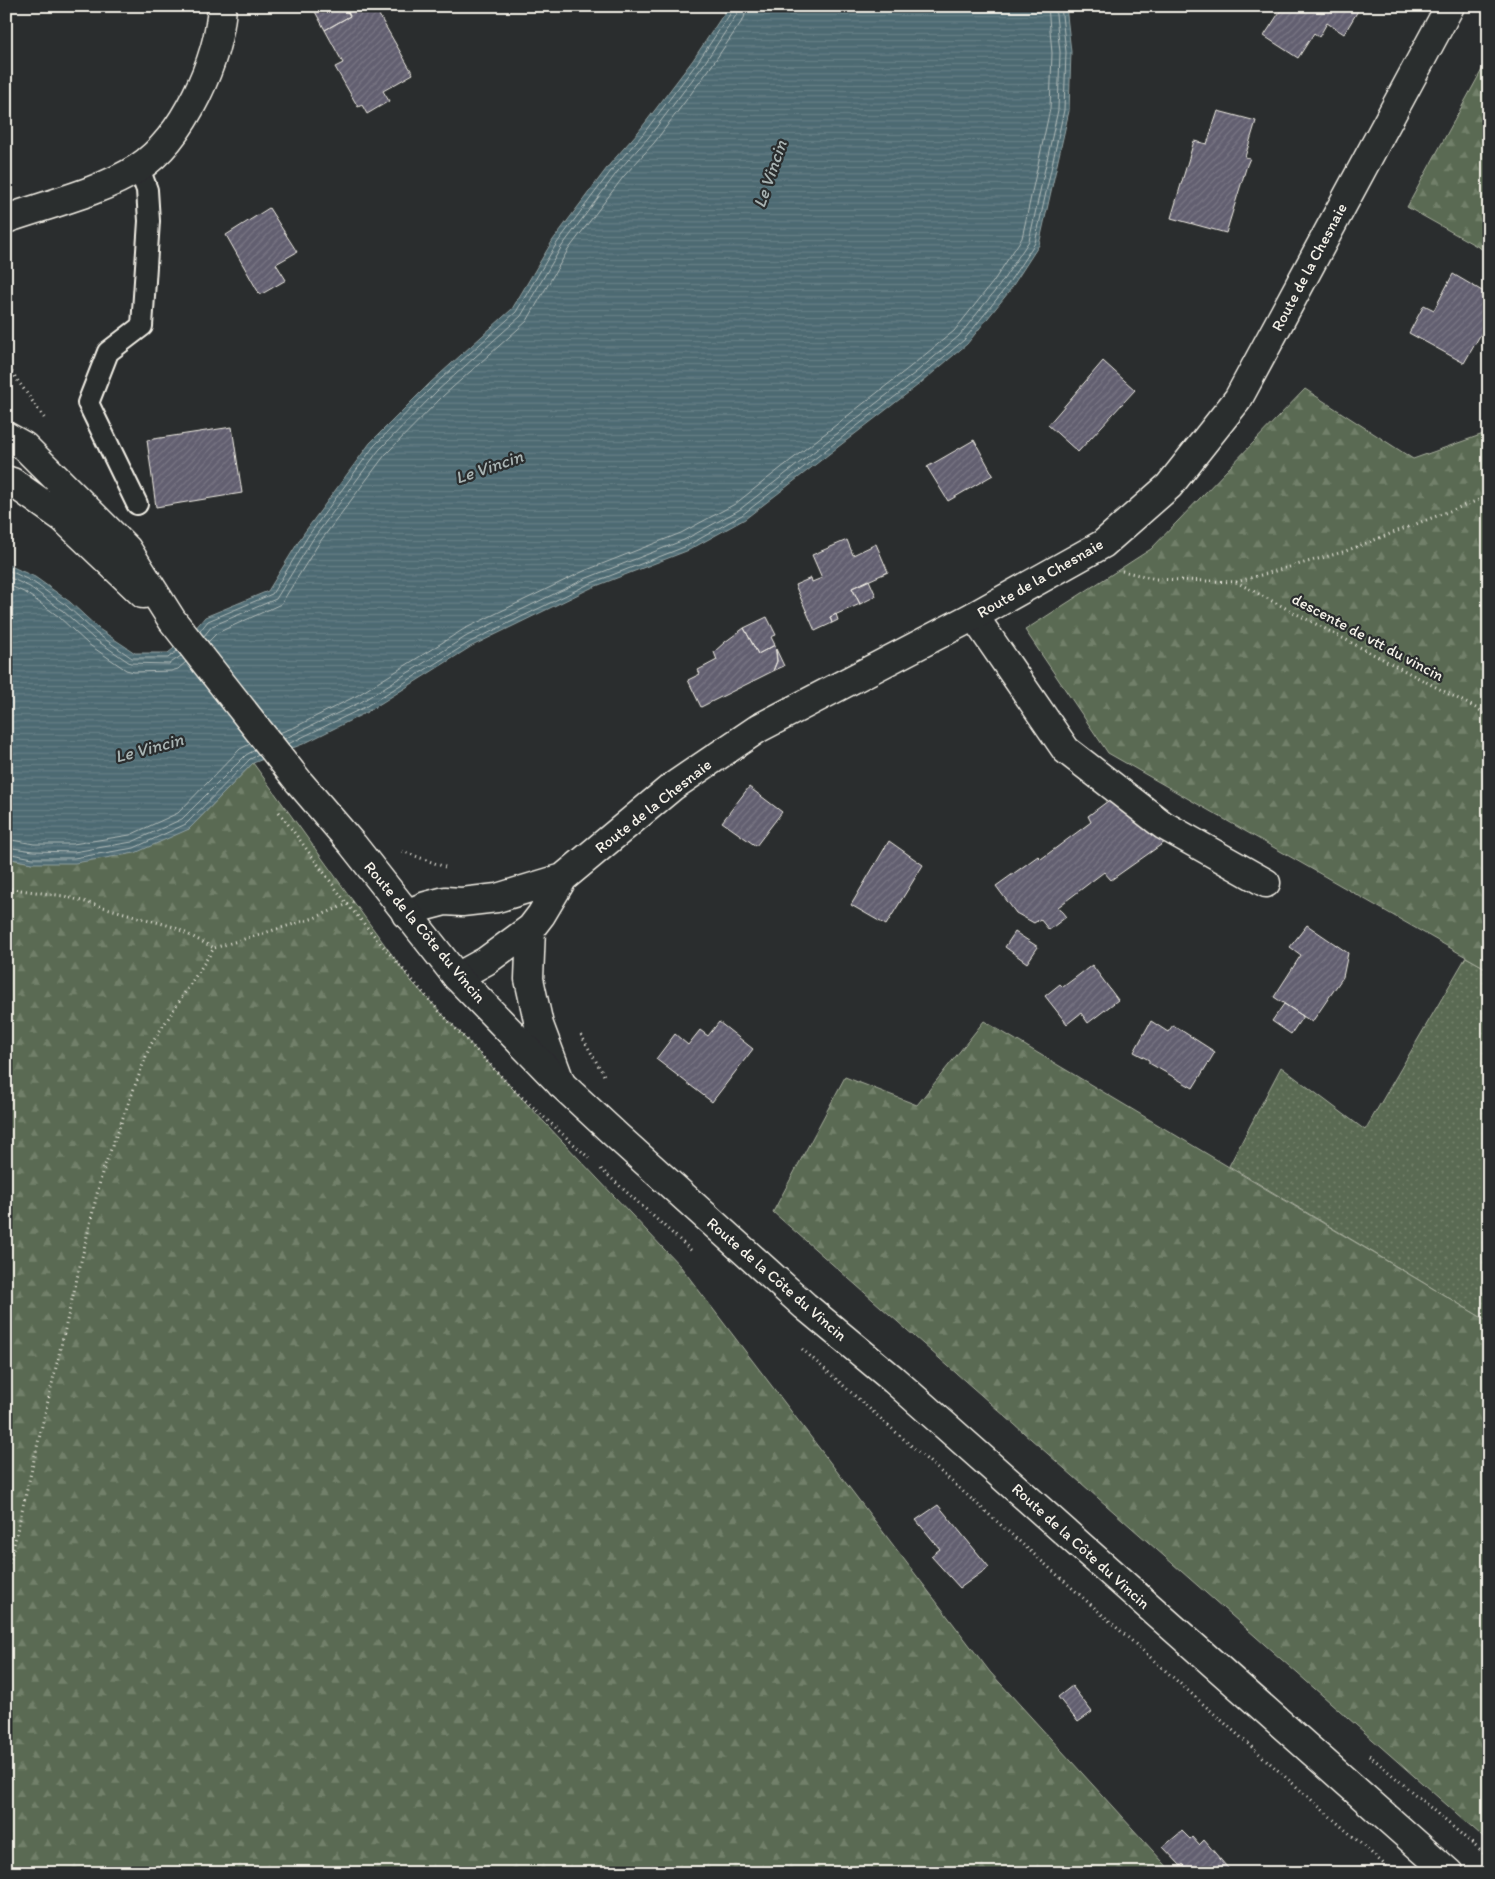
<svg xmlns="http://www.w3.org/2000/svg" width="1495" height="1879" viewBox="0 0 1495 1879" font-family="Itim,sans-serif">
	<defs>
		<pattern id="grass-dots" width="8" height="8" patternUnits="userSpaceOnUse" patternTransform="scale(1.25)"><rect width="8" height="8" fill="#5a6a52"/><path d="M2 2h.1M6 6h.1" fill="none" stroke="#72806b" stroke-width="1.8" stroke-linecap="round"/></pattern>
		<pattern id="forest-firs" width="22" height="20" patternUnits="userSpaceOnUse" patternTransform="scale(1.25)"><rect width="22" height="20" fill="#5a6a52"/><path d="M5 1l3.5 6h-7zM16 11l3.5 6h-7z" fill="#72806b"/></pattern>
		<pattern id="water-rules" width="6" height="5" patternUnits="userSpaceOnUse" patternTransform="scale(1.25)"><rect width="6" height="5" fill="#4d6a72"/><path d="M0 2.5h6" fill="none" stroke="#678086"/></pattern>
		<pattern id="building-hatch" width="6" height="6" patternUnits="userSpaceOnUse" patternTransform="scale(1.25)"><rect width="6" height="6" fill="#625f70"/><path d="M-1 1l2-2M0 6l6-6M5 7l2-2" fill="none" stroke="#797684"/></pattern>
	</defs>
	<rect width="100%" height="100%" fill="#2a2d2e"/>
	<filter id="ink" filterUnits="userSpaceOnUse"><feTurbulence type="fractalNoise" baseFrequency=".02" numOctaves="2"/><feDisplacementMap in="SourceGraphic" scale="10" xChannelSelector="R" yChannelSelector="G"/><feConvolveMatrix kernelMatrix="1 2 1 2 8 2 1 2 1" color-interpolation-filters="sRGB"/></filter>
	<g filter="url(#ink)">
		<path fill="url(#grass-dots)" stroke="#a7ae9d" d="M 1466,957 L 1489,970 L 1489,1322 L 1229,1166 L 1281,1067 L 1365,1130 Z"/>
		<path fill="url(#forest-firs)" stroke="#a7ae9d" d="M 1489,57 L 1489,253 L 1407,207 Z
			M 1305,389 L 1413,459 L 1489,432 L 1489,970 L 1108,753 L 1025,630 L 1151,549 Z
			M 253,763 L 411,981 L 681,1267 L 990,1672 L 1173,1873 L 6,1873 L 6,858 L 32,863 L 189,829 Z
			M 984,1021 L 1489,1322 L 1489,1842 L 773,1212 L 845,1077 L 917,1105 Z"/>
		<path fill="url(#water-rules)" stroke="#90a0a1" d="M 729,6 L 1066,6 L 1071,52 L 1069,111 L 1039,245 L 1008,293 L 967,344 L 922,382 L 745,519 L 689,550 L 591,588 L 472,646 L 367,712 L 303,744 L 253,763 L 189,829 L 135,853 L 75,863 L 32,863 L 6,858 L 6,564 L 35,577 L 70,602 L 99,629 L 135,653 L 168,653 L 190,635 L 205,617 L 268,591 L 304,533 L 370,443 L 430,383 L 512,309 L 553,240 L 610,164 L 639,131 L 693,60 Z"/>
		<g fill="none" stroke-linecap="round" stroke-linejoin="round">
			<path stroke="#b1bbb9" stroke-width="1" d="M 6,569 L 33,582 L 67,606 L 96,633 L 132,658 L 168,658 L 177,651
				M 6,576 L 30,587 L 63,611 L 93,638 L 130,663 L 169,664 L 181,656
				M 6,584 L 26,593 L 58,616 L 88,644 L 126,670 L 134,672 L 171,671 L 178,669 L 186,662
				M 200,631 L 208,621 L 272,594 L 308,536 L 374,446 L 433,386 L 516,312 L 557,243 L 614,167 L 643,134 L 697,63 L 732,11 L 733,6
				M 204,636 L 212,626 L 276,599 L 313,539 L 379,450 L 437,391 L 521,316 L 562,246 L 618,171 L 648,138 L 702,67 L 737,14 L 739,6
				M 208,642 L 217,633 L 281,604 L 319,543 L 385,455 L 443,396 L 527,321 L 568,250 L 624,176 L 654,143 L 708,71 L 744,18 L 747,6
				M 279,733 L 295,727 L 358,695 L 464,629 L 584,571 L 681,533 L 735,504 L 910,367 L 954,331 L 993,282 L 1022,238 L 1050,109 L 1052,53 L 1048,6
				M 284,739 L 361,702 L 467,636 L 587,578 L 684,540 L 739,510 L 915,373 L 959,336 L 999,286 L 1029,241 L 1058,110 L 1060,52 L 1055,6
				M 288,744 L 365,707 L 470,642 L 589,584 L 687,546 L 742,515 L 919,378 L 964,340 L 1004,290 L 1035,243 L 1064,110 L 1066,52 L 1061,6
				M 6,839 L 34,844 L 73,844 L 130,835 L 178,813 L 240,749 L 250,744
				M 6,847 L 33,851 L 74,852 L 132,842 L 182,819 L 246,755 L 255,750
				M 6,853 L 33,858 L 74,858 L 134,848 L 186,824 L 250,759 L 259,755"/>
		</g>
		<path fill="url(#building-hatch)" stroke="#f4f1e8" d="M 312,6 L 344,6 L 350,16 L 325,30 Z
			M 388,6 L 389,9 L 379,15 L 413,74 L 383,91 L 389,101 L 367,114 L 362,105 L 358,107 L 335,67 L 343,63 L 325,30 L 350,16 L 345,6 Z
			M 1275,6 L 1354,6 L 1359,9 L 1344,34 L 1327,23 L 1319,37 L 1314,33 L 1298,58 L 1264,36 L 1281,10 Z
			M 1218,111 L 1256,121 L 1245,157 L 1250,158 L 1247,165 L 1226,233 L 1171,218 L 1194,141 L 1207,144 Z
			M 269,208 L 297,252 L 276,264 L 286,280 L 260,295 L 226,235 Z
			M 1453,274 L 1489,295 L 1489,320 L 1464,363 L 1409,333 L 1424,305 L 1434,310 Z
			M 1103,361 L 1135,390 L 1078,452 L 1048,425 Z
			M 232,427 L 242,493 L 156,507 L 147,440 Z
			M 974,440 L 993,475 L 948,501 L 927,467 Z
			M 847,540 L 853,555 L 876,544 L 888,572 L 852,588 L 860,604 L 830,617 L 832,623 L 815,631 L 795,585 L 811,578 L 812,582 L 822,578 L 812,555 Z
			M 869,580 L 876,596 L 860,604 L 852,588 Z
			M 836,614 L 838,620 L 832,623 L 830,617 Z
			M 767,617 L 776,635 L 771,637 L 775,645 L 758,654 L 744,628 Z
			M 744,628 L 758,654 L 775,645 L 777,661 L 773,671 L 701,707 L 688,680 L 700,674 L 698,670 L 717,660 L 714,652 L 725,642 Z
			M 776,649 L 784,666 L 773,671 L 777,661 Z
			M 749,787 L 782,812 L 756,846 L 722,822 Z
			M 1112,798 L 1165,842 L 1111,880 L 1104,872 L 1058,907 L 1066,917 L 1049,930 L 1040,919 L 1034,923 L 1016,913 L 996,886 L 1038,856 L 1041,859 L 1091,822 L 1088,816 Z
			M 889,841 L 923,865 L 886,925 L 851,905 Z
			M 1307,925 L 1348,953 L 1343,977 L 1312,1022 L 1274,997 L 1301,955 L 1290,947 Z
			M 1015,932 L 1038,947 L 1027,963 L 1005,947 Z
			M 1092,965 L 1118,1000 L 1088,1023 L 1081,1013 L 1067,1024 L 1045,996 L 1060,984 L 1063,987 Z
			M 1284,1004 L 1303,1016 L 1291,1034 L 1272,1021 Z
			M 1151,1021 L 1168,1032 L 1173,1025 L 1215,1052 L 1193,1088 L 1149,1063 L 1149,1060 L 1134,1052 Z
			M 719,1022 L 753,1049 L 712,1102 L 656,1059 L 675,1034 L 688,1045 L 700,1030 L 708,1036 Z
			M 938,1505 L 989,1567 L 960,1588 L 931,1556 L 940,1549 L 916,1520 Z
			M 1072,1686 L 1092,1712 L 1078,1722 L 1058,1697 Z
			M 1182,1831 L 1190,1839 L 1192,1837 L 1199,1845 L 1204,1840 L 1232,1873 L 1191,1873 L 1183,1864 L 1181,1866 L 1163,1847 Z"/>
		<g fill="none" stroke-linecap="round" stroke-linejoin="round">
			<g stroke="#f4f1e8" stroke-width="24">
				<path id="service" d="M 137,504 L 88,403 L 108,352 L 142,326 L 149,221 L 147,190 L 139,168"/>
			</g>
			<g stroke="#f4f1e8" stroke-width="31">
				<path id="minor" d="M 6,219 C 46,205 103,191 138,168 C 184,138 219,60 222,6
					M 974,616 L 1066,750 L 1163,825 L 1266,883"/>
			</g>
			<g stroke="#f4f1e8" stroke-width="31">
				<path id="tertiary" d="M 406,914 L 426,906 L 445,901 L 462,902 L 497,898 L 563,878
					M 531,928 L 529,979 L 539,1025 L 561,1084
					M 457,977 L 486,961 L 531,928 L 541,915 L 563,878 L 672,787 L 759,728 L 974,616 L 1103,544 L 1169,486 L 1238,399 L 1450,6"/>
			</g>
			<g stroke="#f4f1e8" stroke-width="31">
				<path id="secondary" d="M 6,436 L 24,446 L 127,549 L 172,620 L 299,782 L 353,845 L 457,977 L 561,1084 L 618,1137 L 805,1306 L 894,1380 L 1449,1873
					M 6,480 L 12,482 L 63,518 L 143,594"/>
			</g>
			<path stroke="#f4f1e8" stroke-width="3" stroke-dasharray="1 4" stroke-linecap="butt" d="M 6,364 L 45,419
				M 1122,571 L 1156,579 L 1236,582 L 1343,552 L 1489,496
				M 1236,582 L 1489,715
				M 279,812 L 348,905 L 438,1010 L 514,1090 L 589,1158
				M 402,851 L 445,867
				M 6,888 L 64,896 L 174,927 L 214,948
				M 581,1035 L 605,1077
				M 601,1169 L 693,1252
				M 802,1349 L 1394,1873
				M 6,1578 L 102,1173 L 150,1046 L 214,948 L 314,918 L 355,901
				M 1369,1755 L 1489,1858"/>
			<use href="#service" stroke="#2a2d2e" stroke-width="20"/>
			<use href="#minor" stroke="#2a2d2e" stroke-width="28"/>
			<use href="#tertiary" stroke="#2a2d2e" stroke-width="28"/>
			<use href="#secondary" stroke="#2a2d2e" stroke-width="28"/>
		</g>
	</g>
	<g text-anchor="middle" dominant-baseline="central" stroke-width="4.5" stroke-linejoin="round" paint-order="stroke">
		<g font-size="16" fill="#f4f1e8" stroke="#2a2d2e">
			<text transform="translate(1309 267) rotate(-62)">Route de la Chesnaie</text>
			<text transform="translate(1040 578) rotate(-30)">Route de la Chesnaie</text>
			<text transform="translate(1368 637) rotate(28)">descente de vtt du vincin</text>
			<text transform="translate(653 806) rotate(-38)">Route de la Chesnaie</text>
			<text transform="translate(425 932) rotate(50)">Route de la Côte du Vincin</text>
			<text transform="translate(777 1279) rotate(41)">Route de la Côte du Vincin</text>
			<text transform="translate(1081 1546) rotate(42)">Route de la Côte du Vincin</text>
		</g>
		<g font-size="18" font-style="italic" fill="#a9b4b3" stroke="#2a2d2e">
			<text transform="translate(770 174) rotate(-71)">Le Vincin</text>
			<text transform="translate(489 467) rotate(-19)">Le Vincin</text>
			<text transform="translate(149 748) rotate(-15)">Le Vincin</text>
		</g>
	</g>
	<rect width="1495" height="1879" fill="none" stroke="#2a2d2e" stroke-width="25"/>
	<rect x="12" y="12" width="1470" height="1854" fill="none" stroke="#f4f1e8" stroke-width="2" filter="url(#ink)"/>
</svg>
